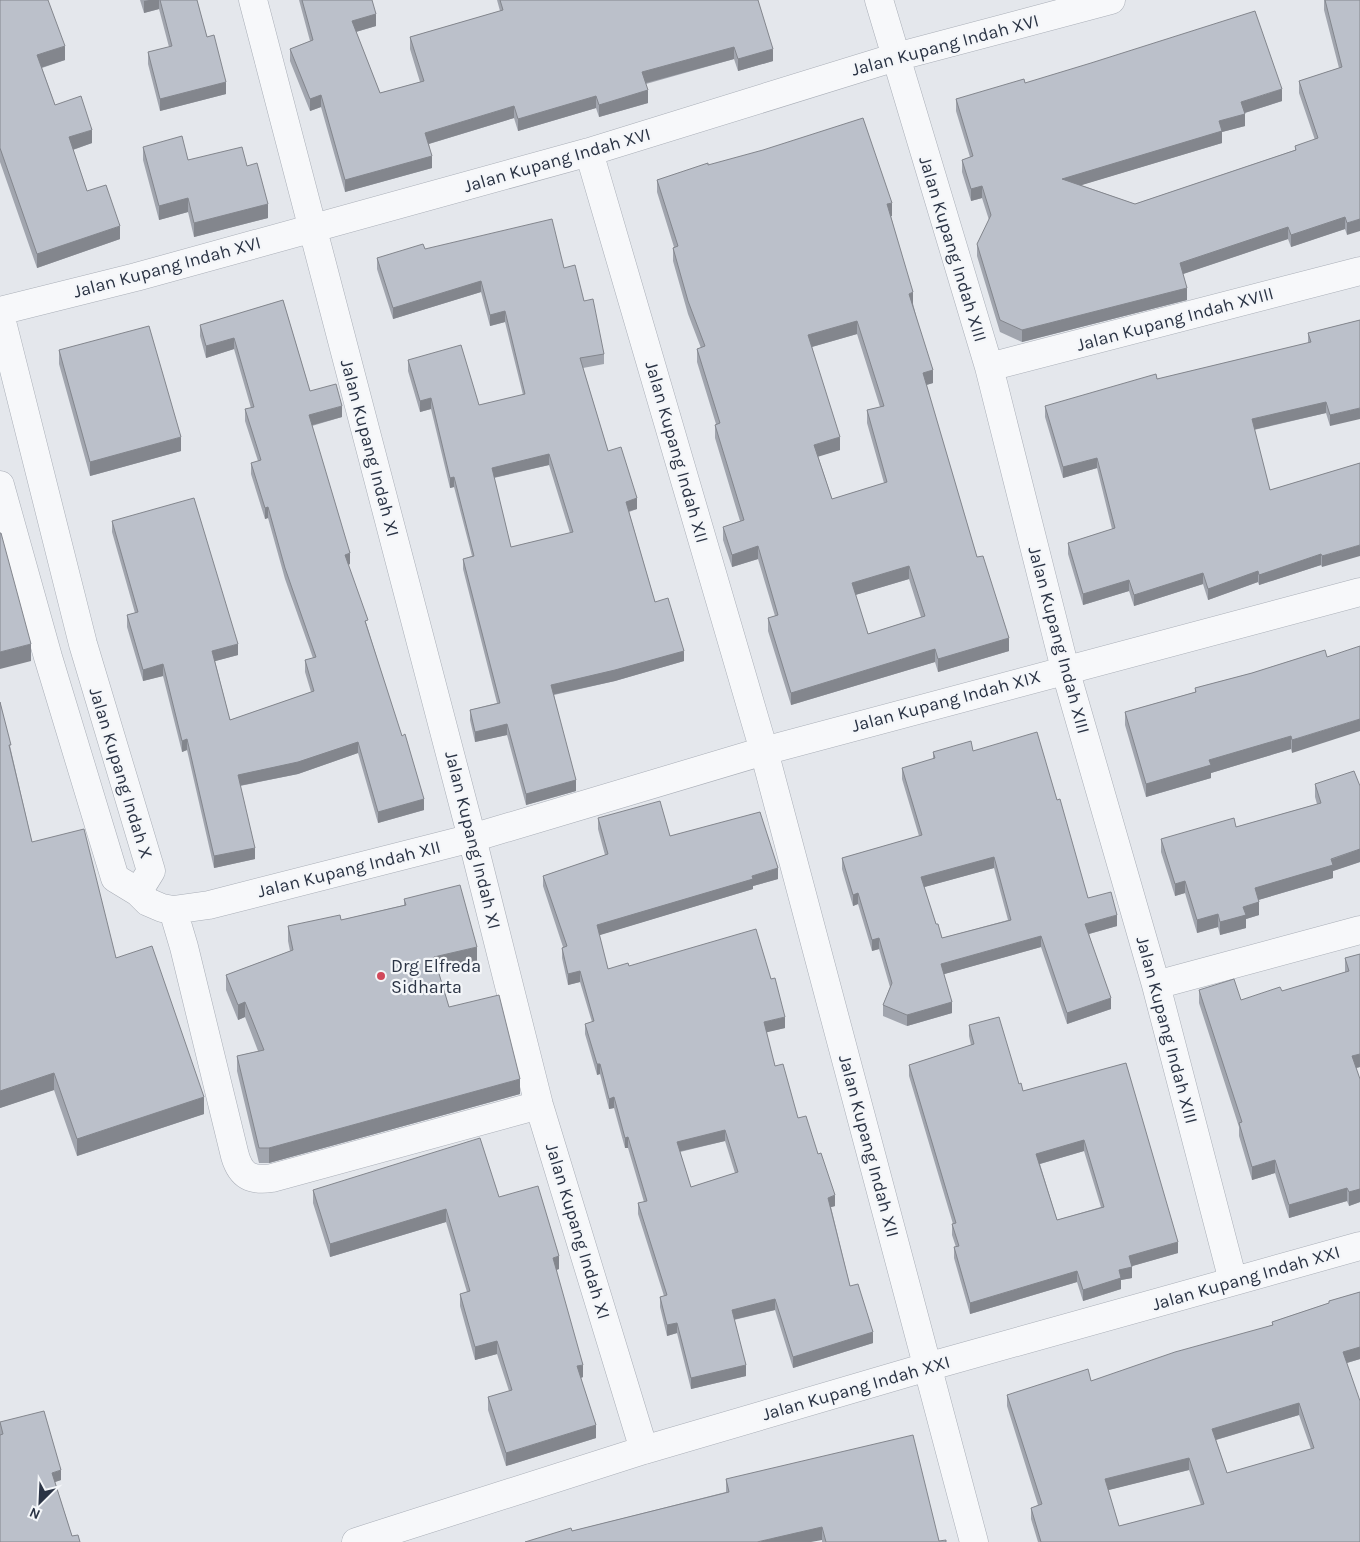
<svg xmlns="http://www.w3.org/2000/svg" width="1360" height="1542" viewBox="0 0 1360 1542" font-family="Karla,sans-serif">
	<rect width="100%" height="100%" fill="#e4e7ec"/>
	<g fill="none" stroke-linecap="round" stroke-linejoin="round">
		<g stroke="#a9aeb7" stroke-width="29">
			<path id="minor" d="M 253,0 L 472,838 L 539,1105 L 644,1450
				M 879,0 L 989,367 L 1065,669 L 1156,985 L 1233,1281
				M 589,152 L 764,751 L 974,1542
				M 0,311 L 136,277 L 589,152 L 896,57 L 1111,0
				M 0,314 L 83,644 L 151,871 L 138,892
				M 989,367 L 1360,271
				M 0,485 L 48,657 L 115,878 L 138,892 L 148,902 L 162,908 L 173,910 L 209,905 L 472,838 L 764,751 L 1360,592
				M 173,910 L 184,947 L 235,1156 C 241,1176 251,1181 272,1178 L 539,1105
				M 1156,985 L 1360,930
				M 356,1542 L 644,1450 L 927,1367 L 1360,1246"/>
		</g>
		<use href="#minor" stroke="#f7f8fa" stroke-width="28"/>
	</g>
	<path fill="#a1a5ae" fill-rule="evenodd" d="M 0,0 L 65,60 L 42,68 L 55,105 L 92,143 L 73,150 L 87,191 L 120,239 L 37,268 L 0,162 Z
		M 140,0 L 197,0 L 207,37 L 226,94 L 160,111 L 148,64 L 148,52 L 169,47 L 159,9 L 144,13 Z
		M 299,0 L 372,0 L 376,26 L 356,32 L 380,93 L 420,82 L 410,49 L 410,37 L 500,11 L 497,0 L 758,0 L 773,61 L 738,71 L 734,59 L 646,84 L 648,103 L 599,117 L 596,108 L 518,131 L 514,118 L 429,144 L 432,168 L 345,192 L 321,107 L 310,111 L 290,61 L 290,49 L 310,41 Z
		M 1324,0 L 1360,0 L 1347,235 L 1345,229 L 1291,247 L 1288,239 L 1183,274 L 1187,300 L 1022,342 L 1000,332 L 977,256 L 977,244 L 989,220 L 982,198 L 971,201 L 962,172 L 962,160 L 970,157 L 956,111 L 956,99 L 1025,83 L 1282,101 L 1245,113 L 1245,126 L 1222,132 L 1222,143 L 1081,185 L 1135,204 L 1295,150 L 1295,146 L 1315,140 L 1299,93 L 1299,81 L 1339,68 L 1324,10 Z
		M 143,147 L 188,160 L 247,166 L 268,218 L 194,237 L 188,212 L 159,220 L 143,160 Z
		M 708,165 L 892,216 L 891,216 L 933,383 L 926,385 L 977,557 L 1009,651 L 938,672 L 935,662 L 791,705 L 768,631 L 768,618 L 775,616 L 758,559 L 732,567 L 723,540 L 723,527 L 740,521 L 715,438 L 715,425 L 716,424 L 697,362 L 697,349 L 701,348 L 688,314 L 673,261 L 673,248 L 674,247 L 657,192 L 657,180 ZM 857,334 L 880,407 L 867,410 L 867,423 L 884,483 L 832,499 L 818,456 L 840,450 L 812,347 ZM 909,579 L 921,617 L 868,634 L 855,595 Z
		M 425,249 L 564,268 L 584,301 L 604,354 L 604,364 L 583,368 L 608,451 L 637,509 L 629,512 L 655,602 L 684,661 L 615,681 L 554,695 L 576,791 L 526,805 L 507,735 L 475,742 L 470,720 L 470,710 L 497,703 L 463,569 L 463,559 L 472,556 L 454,487 L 450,488 L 431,409 L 420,412 L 408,371 L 408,360 L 479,405 L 523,395 L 505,322 L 490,326 L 481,292 L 393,319 L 377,269 L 377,258 ZM 549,465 L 570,533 L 511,547 L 494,478 Z
		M 283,300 L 310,391 L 342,417 L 312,426 L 350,564 L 348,565 L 368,629 L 424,810 L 378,823 L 358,753 L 298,774 L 240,786 L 255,859 L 214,868 L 187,750 L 182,752 L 163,676 L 143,681 L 127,627 L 127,615 L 135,613 L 112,532 L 112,521 L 238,655 L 215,661 L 230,720 L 311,692 L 305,672 L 305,660 L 313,658 L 285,579 L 268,518 L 265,519 L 251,474 L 251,463 L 258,461 L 245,421 L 245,409 L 251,408 L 234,349 L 206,358 L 200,336 L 200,325 Z
		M 1360,320 L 1330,426 L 1326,413 L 1254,430 L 1270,490 L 1360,463 L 1322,567 L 1321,565 L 1259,585 L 1258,582 L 1208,600 L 1203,584 L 1134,606 L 1129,591 L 1083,605 L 1068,554 L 1068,543 L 1112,529 L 1097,468 L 1063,478 L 1045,417 L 1045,406 L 1308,343 L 1308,333 Z
		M 59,350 L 181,451 L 90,476 L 59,364 Z
		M 1325,650 L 1292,753 L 1291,749 L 1211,773 L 1211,778 L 1146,797 L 1125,725 L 1125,712 L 1195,692 L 1195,688 L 1252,673 Z
		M 0,702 L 32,842 L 116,958 L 204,1114 L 77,1156 L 54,1090 L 0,1108 Z
		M 973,751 L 1057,800 L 1088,898 L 1117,926 L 1089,934 L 1111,1009 L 1067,1024 L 1041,947 L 944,974 L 952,1013 L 907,1026 L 883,1016 L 883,1005 L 890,987 L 879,949 L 872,951 L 858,904 L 853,906 L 842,869 L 842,858 L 919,836 L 902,779 L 902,768 L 933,759 L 933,752 ZM 994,868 L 1008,920 L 942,938 L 936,924 L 924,887 Z
		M 1315,784 L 1360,786 L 1360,862 L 1333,871 L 1333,878 L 1258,900 L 1259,915 L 1246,919 L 1246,928 L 1220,935 L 1218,927 L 1197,933 L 1185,893 L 1175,896 L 1161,852 L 1161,839 L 1236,827 L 1317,804 L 1315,797 Z
		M 598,818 L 670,836 L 778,879 L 753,886 L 753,889 L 599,935 L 608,969 L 629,966 L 785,1028 L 766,1032 L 775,1066 L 798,1118 L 818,1154 L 835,1206 L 831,1207 L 850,1286 L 873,1343 L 793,1368 L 775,1310 L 734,1320 L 746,1376 L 691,1389 L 677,1333 L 667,1336 L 660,1307 L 660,1297 L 664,1296 L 638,1214 L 638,1203 L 644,1202 L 628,1148 L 625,1148 L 614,1108 L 609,1109 L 600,1074 L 597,1075 L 585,1034 L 585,1024 L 592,1022 L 580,982 L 568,985 L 562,958 L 562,948 L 563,947 L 543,886 L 543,876 L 605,855 L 598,829 ZM 725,1141 L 735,1173 L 691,1187 L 680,1152 Z
		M 404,899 L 477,962 L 438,971 L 449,1007 L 520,1094 L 269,1163 L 259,1163 L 237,1071 L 237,1056 L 258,1051 L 245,1017 L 238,1020 L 226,990 L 226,975 L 290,951 L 288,941 L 288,926 L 341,920 L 404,905 Z
		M 1360,954 L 1360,1067 L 1356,1068 L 1360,1079 L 1360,1202 L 1349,1206 L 1347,1201 L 1289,1218 L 1275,1173 L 1252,1180 L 1239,1136 L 1239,1127 L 1199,1003 L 1199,990 L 1241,1000 L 1282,991 L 1345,972 L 1345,958 Z
		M 969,1025 L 1019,1084 L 1023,1091 L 1126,1063 L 1178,1253 L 1132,1266 L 1132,1278 L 1121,1280 L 1121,1289 L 1083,1301 L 1077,1282 L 970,1314 L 954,1258 L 954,1247 L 956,1247 L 952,1235 L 952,1224 L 953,1224 L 909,1076 L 909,1065 L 971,1045 L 969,1036 ZM 1084,1151 L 1101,1207 L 1057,1220 L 1040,1164 Z
		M 313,1190 L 499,1197 L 559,1269 L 556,1270 L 583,1377 L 581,1378 L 596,1438 L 506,1466 L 488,1410 L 488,1397 L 509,1391 L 497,1354 L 475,1360 L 460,1306 L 460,1294 L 467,1292 L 446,1222 L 330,1257 L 313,1203 Z
		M 1360,1292 L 1360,1359 L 1347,1363 L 1360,1542 L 1038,1542 L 1031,1519 L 1031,1508 L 1038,1505 L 1007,1406 L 1007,1395 L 1091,1381 L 1272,1325 L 1272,1322 L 1329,1303 L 1329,1301 ZM 1299,1415 L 1311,1449 L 1227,1473 L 1216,1440 ZM 1189,1470 L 1201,1505 L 1119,1526 L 1108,1490 Z
		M 0,1422 L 61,1480 L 55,1482 L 72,1536 L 0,1542 Z
		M 726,1479 L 939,1541 L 946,1542 L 822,1542 L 822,1540 L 572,1531 L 726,1492 Z"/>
	<path fill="#83868d" d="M 149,0 L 159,0 L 159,9 L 144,13 L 144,1 Z
		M 376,14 L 376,26 L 352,33 L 352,21 Z
		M 65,46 L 65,60 L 37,69 L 37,55 Z
		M 734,47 L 734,59 L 642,84 L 642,72 Z
		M 773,49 L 773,61 L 738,71 L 738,59 Z
		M 226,82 L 226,94 L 160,111 L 160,99 Z
		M 1282,89 L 1282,101 L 1241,114 L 1241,102 Z
		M 648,90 L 648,103 L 599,117 L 599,105 Z
		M 321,95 L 321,107 L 310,111 L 310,99 Z
		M 596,96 L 596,108 L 518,131 L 518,119 Z
		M 514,106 L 514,118 L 425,145 L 425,133 Z
		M 1245,114 L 1245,126 L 1222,132 L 1222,143 L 1062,191 L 1062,179 L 1219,121 Z
		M 92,130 L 92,143 L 69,151 L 69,137 Z
		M 432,156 L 432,168 L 345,192 L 345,180 Z
		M 982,186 L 982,198 L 971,201 L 971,189 Z
		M 188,198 L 188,212 L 159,220 L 159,206 Z
		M 892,203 L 892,216 L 887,217 L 887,204 Z
		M 268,204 L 268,218 L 194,237 L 194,223 Z
		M 1345,217 L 1345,229 L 1291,247 L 1291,235 Z
		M 1360,219 L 1360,231 L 1347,235 L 1347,223 Z
		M 120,226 L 120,239 L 37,268 L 37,254 Z
		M 1288,227 L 1288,239 L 1180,275 L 1180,263 Z
		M 481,281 L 481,292 L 393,319 L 393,308 Z
		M 1187,288 L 1187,300 L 1022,342 L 1022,330 Z
		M 913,292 L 913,305 L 909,306 L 909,294 Z
		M 505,311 L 505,322 L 490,326 L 490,315 Z
		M 857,321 L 857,334 L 808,348 L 808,335 Z
		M 234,338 L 234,349 L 206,358 L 206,346 Z
		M 933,370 L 933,383 L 923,386 L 923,373 Z
		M 431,398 L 431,409 L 420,412 L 420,401 Z
		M 1326,402 L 1326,413 L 1252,430 L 1252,419 Z
		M 342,406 L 342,417 L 309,426 L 309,415 Z
		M 1360,408 L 1360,419 L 1330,426 L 1330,415 Z
		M 181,437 L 181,451 L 90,476 L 90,462 Z
		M 840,437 L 840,450 L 814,458 L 814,445 Z
		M 549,454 L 549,465 L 492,478 L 492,468 Z
		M 1097,458 L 1097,468 L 1063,478 L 1063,467 Z
		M 454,477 L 454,487 L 450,488 L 450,478 Z
		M 637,498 L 637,509 L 626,512 L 626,502 Z
		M 268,507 L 268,518 L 265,519 L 265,508 Z
		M 1360,545 L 1360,556 L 1322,567 L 1322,556 Z
		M 758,546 L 758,559 L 732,567 L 732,555 Z
		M 350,553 L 350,564 L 345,566 L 345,555 Z
		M 1321,554 L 1321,565 L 1259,585 L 1259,575 Z
		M 909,566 L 909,579 L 852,596 L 852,583 Z
		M 1258,571 L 1258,582 L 1208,600 L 1208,589 Z
		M 1203,573 L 1203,584 L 1134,606 L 1134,595 Z
		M 1129,580 L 1129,591 L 1083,605 L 1083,594 Z
		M 1009,638 L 1009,651 L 938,672 L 938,659 Z
		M 31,644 L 31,661 L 0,669 L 0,652 Z
		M 238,644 L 238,655 L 212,662 L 212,651 Z
		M 935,649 L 935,662 L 791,705 L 791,693 Z
		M 684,651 L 684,661 L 615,681 L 551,695 L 551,685 Z
		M 163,664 L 163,676 L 143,681 L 143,670 Z
		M 1360,719 L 1360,731 L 1292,753 L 1292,740 Z
		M 507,724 L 507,735 L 475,742 L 475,732 Z
		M 1291,736 L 1291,749 L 1211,773 L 1211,778 L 1146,797 L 1146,784 L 1209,760 Z
		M 187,739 L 187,750 L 182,752 L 182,741 Z
		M 358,742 L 358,753 L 298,774 L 238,786 L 238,775 Z
		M 576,780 L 576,791 L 526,805 L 526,794 Z
		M 424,799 L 424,810 L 378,823 L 378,812 Z
		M 255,848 L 255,859 L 214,868 L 214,856 Z
		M 1360,849 L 1360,862 L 1333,871 L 1333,878 L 1255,901 L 1255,888 Z
		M 994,857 L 994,868 L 921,888 L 921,877 Z
		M 778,868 L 778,879 L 753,886 L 753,889 L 597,936 L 597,925 L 752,876 Z
		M 1185,881 L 1185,893 L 1175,896 L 1175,884 Z
		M 858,893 L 858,904 L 853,906 L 853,895 Z
		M 1259,902 L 1259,915 L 1246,919 L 1246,928 L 1220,935 L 1220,922 L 1243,907 Z
		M 1218,914 L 1218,927 L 1197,933 L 1197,920 Z
		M 1117,915 L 1117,926 L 1085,935 L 1085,924 Z
		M 1041,936 L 1041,947 L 941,975 L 941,964 Z
		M 879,938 L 879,949 L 872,951 L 872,940 Z
		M 477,947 L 477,962 L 434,972 L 434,957 Z
		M 580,971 L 580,982 L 568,985 L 568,974 Z
		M 1111,998 L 1111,1009 L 1067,1024 L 1067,1013 Z
		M 245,1002 L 245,1017 L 238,1020 L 238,1005 Z
		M 952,1002 L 952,1013 L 907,1026 L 907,1015 Z
		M 785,1017 L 785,1028 L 764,1033 L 764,1022 Z
		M 1360,1054 L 1360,1067 L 1352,1069 L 1352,1056 Z
		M 597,1064 L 600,1064 L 600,1074 L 597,1075 Z
		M 54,1073 L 54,1090 L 0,1108 L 0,1091 Z
		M 520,1079 L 520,1094 L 269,1163 L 269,1148 Z
		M 204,1097 L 204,1114 L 77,1156 L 77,1139 Z
		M 614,1097 L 614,1108 L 609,1109 L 609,1099 Z
		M 725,1130 L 725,1141 L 677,1152 L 677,1142 Z
		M 628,1137 L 628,1148 L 625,1148 L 625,1138 Z
		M 1084,1140 L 1084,1151 L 1036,1165 L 1036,1154 Z
		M 1275,1160 L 1275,1173 L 1252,1180 L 1252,1167 Z
		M 1347,1188 L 1347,1201 L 1289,1218 L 1289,1205 Z
		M 1360,1189 L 1360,1202 L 1349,1206 L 1349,1192 Z
		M 835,1195 L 835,1206 L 828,1208 L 828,1198 Z
		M 446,1209 L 446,1222 L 330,1257 L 330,1244 Z
		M 1178,1242 L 1178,1253 L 1129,1267 L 1129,1256 Z
		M 559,1256 L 559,1269 L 553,1271 L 553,1258 Z
		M 1132,1267 L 1132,1278 L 1121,1280 L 1121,1289 L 1083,1301 L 1083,1290 L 1119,1270 Z
		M 1077,1271 L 1077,1282 L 970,1314 L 970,1303 Z
		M 775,1299 L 775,1310 L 732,1320 L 732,1310 Z
		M 677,1323 L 677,1333 L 667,1336 L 667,1325 Z
		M 873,1332 L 873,1343 L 793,1368 L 793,1357 Z
		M 497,1341 L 497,1354 L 475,1360 L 475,1347 Z
		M 1360,1347 L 1360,1359 L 1343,1364 L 1343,1352 Z
		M 583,1365 L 583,1377 L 577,1379 L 577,1366 Z
		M 746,1365 L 746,1376 L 691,1389 L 691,1378 Z
		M 1299,1403 L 1299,1415 L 1212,1441 L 1212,1429 Z
		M 596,1425 L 596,1438 L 506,1466 L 506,1453 Z
		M 1189,1458 L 1189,1470 L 1105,1491 L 1105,1479 Z
		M 61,1470 L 61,1480 L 52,1483 L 52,1473 Z
		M 822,1527 L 822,1540 L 811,1542 L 757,1542 Z"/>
	<path fill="#bbc0ca" stroke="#83868d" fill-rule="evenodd" d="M 0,0 L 48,0 L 65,46 L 37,55 L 55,105 L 81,96 L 92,130 L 69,137 L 87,191 L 106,185 L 120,226 L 37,254 L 0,148 Z
		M 160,0 L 197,0 L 207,37 L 214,35 L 226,82 L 160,99 L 148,52 L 172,46 Z
		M 302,0 L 372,0 L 376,14 L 352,21 L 380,93 L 424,81 L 410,37 L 503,10 L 500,0 L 758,0 L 773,49 L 738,59 L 734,47 L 642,72 L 648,90 L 599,105 L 596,96 L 518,119 L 514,106 L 425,133 L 432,156 L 345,180 L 321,95 L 310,99 L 290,49 L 313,40 Z
		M 1325,0 L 1360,0 L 1360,219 L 1347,223 L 1345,217 L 1291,235 L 1288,227 L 1180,263 L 1187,288 L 1022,330 L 1000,320 L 977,244 L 991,215 L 982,186 L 971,189 L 962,160 L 973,156 L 956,99 L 1024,79 L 1025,83 L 1091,63 L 1255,11 L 1282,89 L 1241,102 L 1245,114 L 1219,121 L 1222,131 L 1062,179 L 1135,204 L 1296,150 L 1295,146 L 1318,138 L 1299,81 L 1342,67 Z
		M 863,118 L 892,203 L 887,204 L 913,292 L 909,294 L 933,370 L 923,373 L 977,557 L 983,556 L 1009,638 L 938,659 L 935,649 L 791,693 L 768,618 L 778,615 L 758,546 L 732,555 L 723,527 L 744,520 L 715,425 L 720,423 L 697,349 L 705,346 L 688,301 L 673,248 L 678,246 L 657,180 L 708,163 L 708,165 L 763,150 ZM 857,321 L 884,406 L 867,410 L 887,482 L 832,499 L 814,445 L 840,437 L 808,335 ZM 909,566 L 925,616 L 868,634 L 852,583 Z
		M 182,136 L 188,160 L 242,147 L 247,166 L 257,163 L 268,204 L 194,223 L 188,198 L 159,206 L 143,147 Z
		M 552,219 L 564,268 L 575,265 L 584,301 L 593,299 L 604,354 L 580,358 L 608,451 L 621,447 L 637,498 L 626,502 L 655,602 L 668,598 L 684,651 L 615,670 L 551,685 L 576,780 L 526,794 L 507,724 L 475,732 L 470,710 L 500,703 L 463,559 L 474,556 L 454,477 L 450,478 L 431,398 L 420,401 L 408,360 L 461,345 L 479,405 L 525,394 L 505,311 L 490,315 L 481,281 L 393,308 L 377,258 L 423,244 L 425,249 ZM 549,454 L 573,532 L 511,547 L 492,468 Z
		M 283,300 L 310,391 L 336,384 L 342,406 L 309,415 L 350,553 L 345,555 L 368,620 L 365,621 L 402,736 L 405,734 L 424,799 L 378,812 L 358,742 L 298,762 L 238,775 L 255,848 L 214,856 L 187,739 L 182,741 L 163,664 L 143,670 L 127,615 L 138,612 L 112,521 L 194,498 L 238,644 L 212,651 L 230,720 L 314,691 L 305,660 L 316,657 L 285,568 L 268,507 L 265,508 L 251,463 L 261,460 L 245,409 L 254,407 L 234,338 L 206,346 L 200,325 Z
		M 1360,320 L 1360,408 L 1330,415 L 1326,402 L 1252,419 L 1270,490 L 1360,463 L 1360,545 L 1322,556 L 1321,554 L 1259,575 L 1258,571 L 1208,589 L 1203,573 L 1134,595 L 1129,580 L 1083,594 L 1068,543 L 1115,528 L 1097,458 L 1063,467 L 1045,406 L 1156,374 L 1157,379 L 1311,342 L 1308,333 Z
		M 149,326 L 181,437 L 90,462 L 59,350 Z
		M 0,533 L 1,533 L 31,644 L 0,652 Z
		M 1360,646 L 1360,719 L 1292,740 L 1291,736 L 1209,760 L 1211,765 L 1146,784 L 1125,712 L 1196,692 L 1195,688 L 1252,673 L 1325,650 L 1327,657 Z
		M 0,702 L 11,745 L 9,745 L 32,842 L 84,829 L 116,958 L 152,946 L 204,1097 L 77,1139 L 54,1073 L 0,1091 Z
		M 1037,732 L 1057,800 L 1060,799 L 1088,898 L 1111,892 L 1117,915 L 1085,924 L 1111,998 L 1067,1013 L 1041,936 L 941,964 L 952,1002 L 907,1015 L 883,1005 L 892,983 L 879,938 L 872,940 L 858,893 L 853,895 L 842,858 L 922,835 L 902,768 L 935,758 L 933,752 L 971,741 L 973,751 ZM 994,857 L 1011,920 L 942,938 L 938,924 L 936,924 L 921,877 Z
		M 1354,771 L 1360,786 L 1360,849 L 1331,859 L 1333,865 L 1255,888 L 1259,902 L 1243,907 L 1246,915 L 1220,922 L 1218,914 L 1197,920 L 1185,881 L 1175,884 L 1161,839 L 1234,818 L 1236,827 L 1321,803 L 1315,784 Z
		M 660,801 L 670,836 L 760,812 L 778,868 L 752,876 L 753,879 L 597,925 L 608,969 L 628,963 L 629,966 L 756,929 L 771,979 L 775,978 L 785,1017 L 764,1022 L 775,1066 L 783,1064 L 798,1118 L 806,1116 L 818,1154 L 821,1153 L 835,1195 L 828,1198 L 850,1286 L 858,1284 L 873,1332 L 793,1357 L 775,1299 L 732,1310 L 746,1365 L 691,1378 L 677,1323 L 667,1325 L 660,1297 L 667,1295 L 638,1203 L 647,1201 L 628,1137 L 625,1138 L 614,1097 L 609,1099 L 600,1064 L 597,1064 L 585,1024 L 594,1021 L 580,971 L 568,974 L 562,948 L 567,946 L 543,876 L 608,854 L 598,818 ZM 725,1130 L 738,1172 L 691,1187 L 677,1142 Z
		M 460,885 L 477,947 L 434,957 L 449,1007 L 499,995 L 520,1079 L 269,1148 L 259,1148 L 237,1056 L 264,1050 L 245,1002 L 238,1005 L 226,975 L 293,950 L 288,926 L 340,915 L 341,920 L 406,905 L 404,899 Z
		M 1360,954 L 1360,1054 L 1352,1056 L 1360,1079 L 1360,1189 L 1349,1192 L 1347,1188 L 1289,1205 L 1275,1160 L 1252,1167 L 1239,1123 L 1242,1122 L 1199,990 L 1234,979 L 1241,1000 L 1280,987 L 1282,991 L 1349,971 L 1345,958 Z
		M 999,1017 L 1019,1084 L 1021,1083 L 1023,1091 L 1126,1063 L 1178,1242 L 1129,1256 L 1132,1267 L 1119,1270 L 1121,1278 L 1083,1290 L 1077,1271 L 970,1303 L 954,1247 L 959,1246 L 952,1224 L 956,1223 L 909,1065 L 974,1044 L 969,1025 ZM 1084,1140 L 1104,1207 L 1057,1220 L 1036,1154 Z
		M 480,1138 L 499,1197 L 538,1186 L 559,1256 L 553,1258 L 583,1365 L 577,1366 L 596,1425 L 506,1453 L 488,1397 L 512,1390 L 497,1341 L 475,1347 L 460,1294 L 470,1291 L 446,1209 L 330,1244 L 313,1190 Z
		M 1360,1292 L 1360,1347 L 1343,1352 L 1360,1401 L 1360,1542 L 1041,1542 L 1031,1508 L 1042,1504 L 1007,1395 L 1088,1369 L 1091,1381 L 1175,1352 L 1273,1325 L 1272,1322 L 1329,1303 L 1329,1301 ZM 1299,1403 L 1314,1448 L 1227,1473 L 1212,1429 ZM 1189,1458 L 1204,1504 L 1119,1526 L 1105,1479 Z
		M 44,1411 L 61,1470 L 52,1473 L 72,1536 L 78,1535 L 80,1542 L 0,1542 L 0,1435 L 3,1434 L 0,1422 Z
		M 913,1435 L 939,1541 L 946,1540 L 946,1542 L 826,1542 L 822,1527 L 757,1542 L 525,1542 L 571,1528 L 572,1531 L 729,1492 L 726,1479 Z"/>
	<circle fill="#d1495b" stroke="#f4f6f9" stroke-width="2" cx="381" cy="976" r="5"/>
	<g text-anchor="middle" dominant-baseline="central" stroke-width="4.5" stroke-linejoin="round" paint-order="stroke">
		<g font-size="18" fill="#2b3445" stroke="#f4f6f9">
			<text transform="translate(945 45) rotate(-15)">Jalan Kupang Indah XVI</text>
			<text transform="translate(557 160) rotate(-16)">Jalan Kupang Indah XVI</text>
			<text transform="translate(953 249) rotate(73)">Jalan Kupang Indah XIII</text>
			<text transform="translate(167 267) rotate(-15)">Jalan Kupang Indah XVI</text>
			<text transform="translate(1175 319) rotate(-15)">Jalan Kupang Indah XVIII</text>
			<text transform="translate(370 448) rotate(75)">Jalan Kupang Indah XI</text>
			<text transform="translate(677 452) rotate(74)">Jalan Kupang Indah XII</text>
			<text transform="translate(1059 640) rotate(75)">Jalan Kupang Indah XIII</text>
			<text transform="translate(946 701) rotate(-15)">Jalan Kupang Indah XIX</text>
			<text transform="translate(121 773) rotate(73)">Jalan Kupang Indah X</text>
			<text transform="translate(473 840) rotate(76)">Jalan Kupang Indah XI</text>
			<text transform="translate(349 869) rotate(-14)">Jalan Kupang Indah XII</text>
			<text transform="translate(1167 1030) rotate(75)">Jalan Kupang Indah XIII</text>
			<text transform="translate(869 1146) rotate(75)">Jalan Kupang Indah XII</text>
			<text transform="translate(578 1231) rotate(73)">Jalan Kupang Indah XI</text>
			<text transform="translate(1246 1278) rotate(-16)">Jalan Kupang Indah XXI</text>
			<text transform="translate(856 1388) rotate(-16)">Jalan Kupang Indah XXI</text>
		</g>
		<g font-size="18" fill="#2b3445" stroke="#f4f6f9" text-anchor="start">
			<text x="391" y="966">Drg Elfreda<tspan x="391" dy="21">Sidharta</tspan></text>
		</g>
	</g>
	<g transform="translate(40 1502) rotate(204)" stroke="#f4f6f9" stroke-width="4" paint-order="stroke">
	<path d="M0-4L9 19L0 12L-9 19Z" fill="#2b3445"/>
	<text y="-8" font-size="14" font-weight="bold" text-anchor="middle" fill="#2b3445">N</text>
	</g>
</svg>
